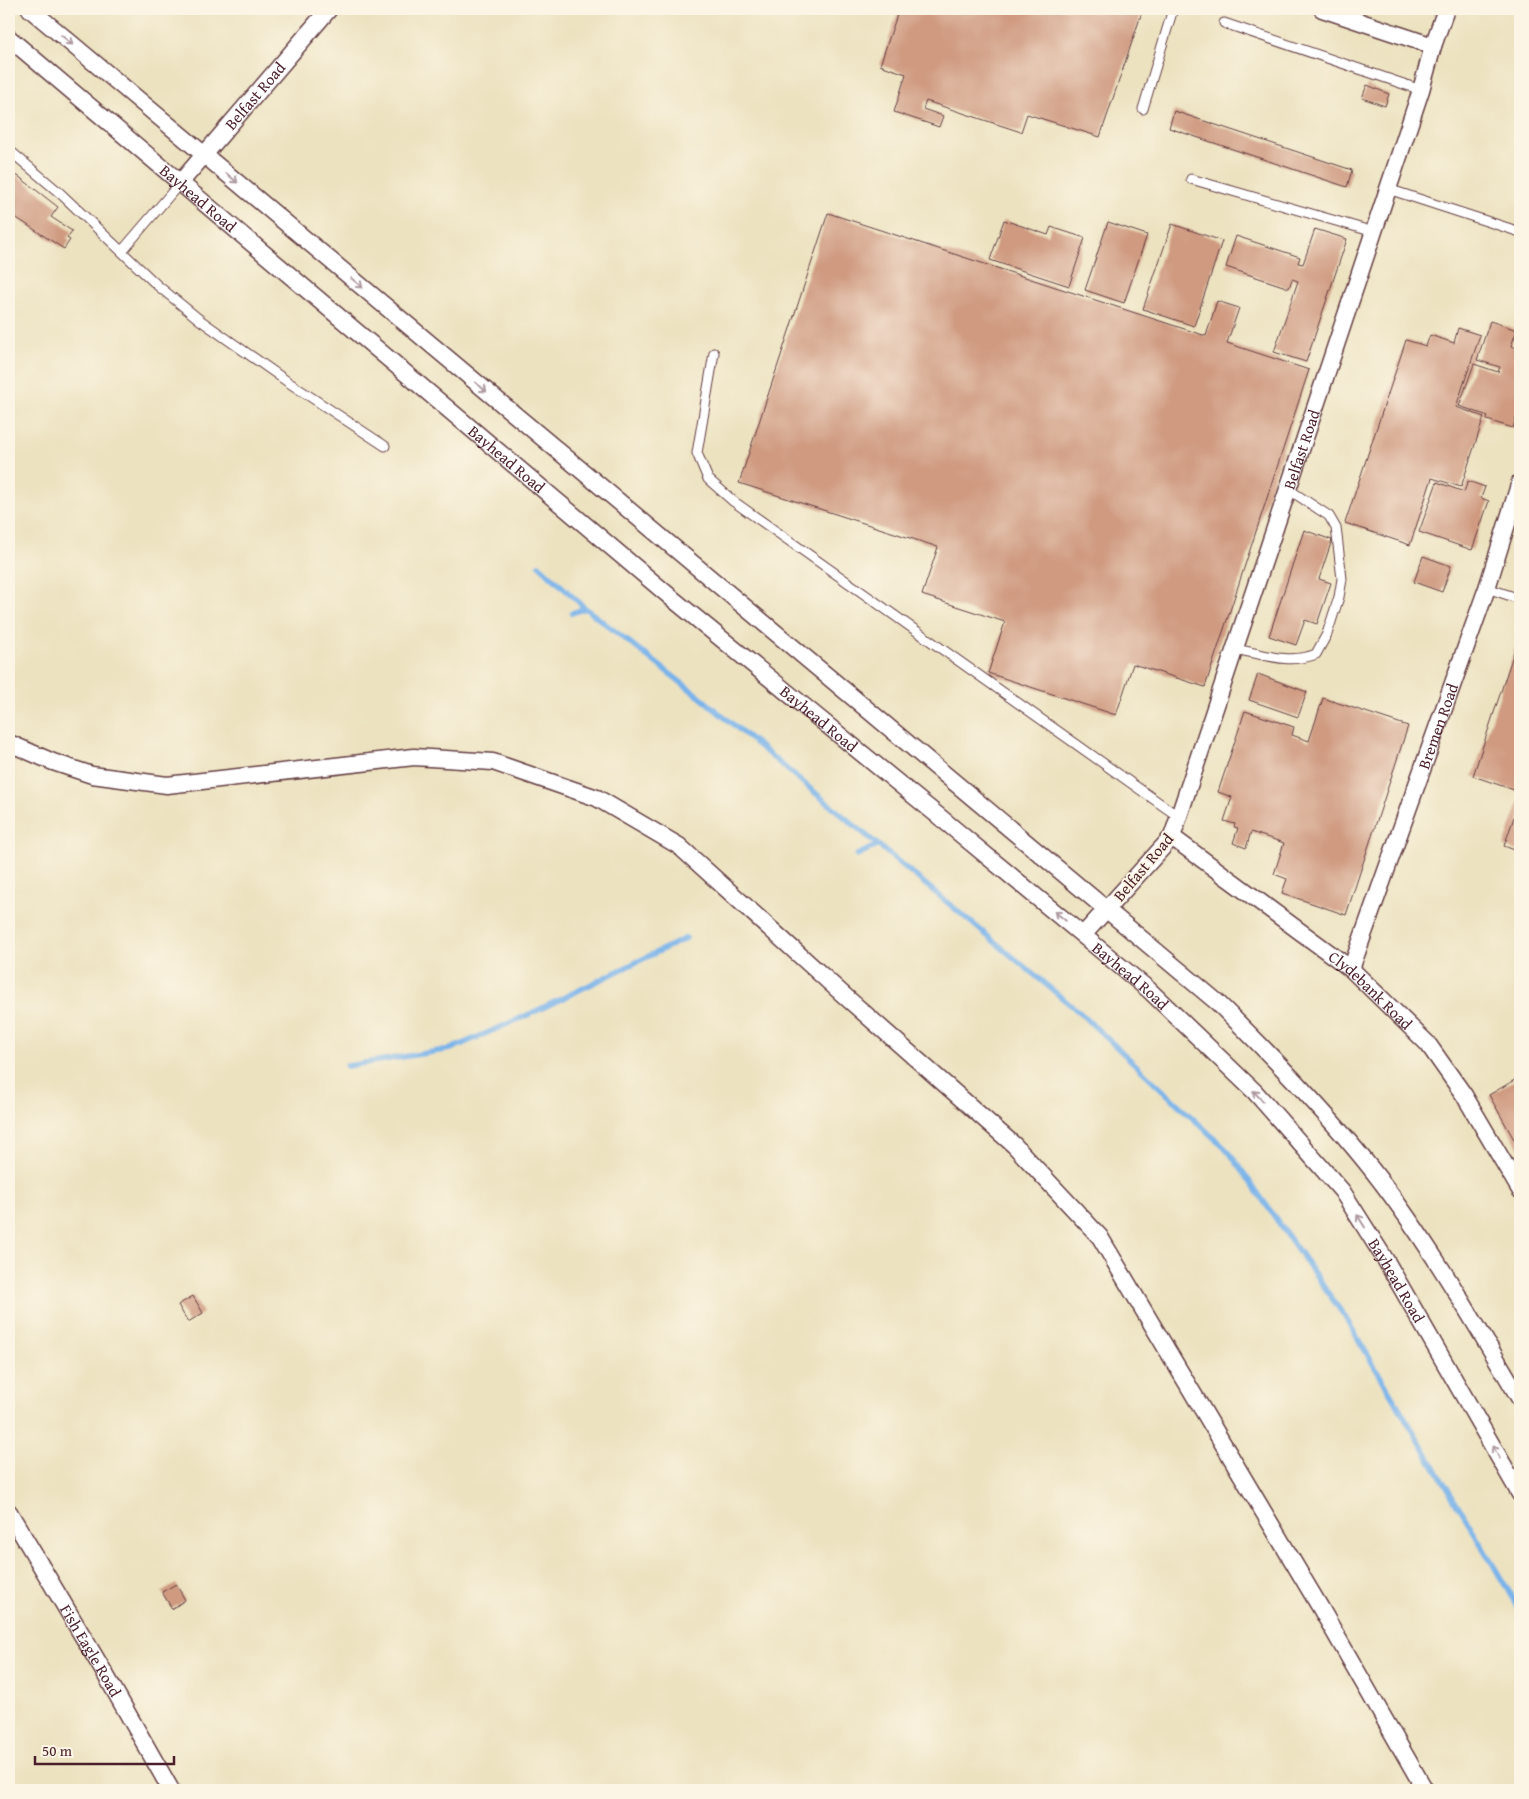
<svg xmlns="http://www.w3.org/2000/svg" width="1529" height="1799" viewBox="0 0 1529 1799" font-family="'Gentium Book Plus',serif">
	<rect width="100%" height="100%" fill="#fcf5e5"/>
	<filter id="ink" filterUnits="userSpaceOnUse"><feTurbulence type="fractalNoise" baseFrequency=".02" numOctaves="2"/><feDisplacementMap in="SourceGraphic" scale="10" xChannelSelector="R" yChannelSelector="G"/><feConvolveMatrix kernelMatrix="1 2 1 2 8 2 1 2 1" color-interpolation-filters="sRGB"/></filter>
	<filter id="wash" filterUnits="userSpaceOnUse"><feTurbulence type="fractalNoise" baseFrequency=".0096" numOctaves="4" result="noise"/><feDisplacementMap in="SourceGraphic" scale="20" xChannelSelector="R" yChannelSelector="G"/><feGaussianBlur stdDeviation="1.12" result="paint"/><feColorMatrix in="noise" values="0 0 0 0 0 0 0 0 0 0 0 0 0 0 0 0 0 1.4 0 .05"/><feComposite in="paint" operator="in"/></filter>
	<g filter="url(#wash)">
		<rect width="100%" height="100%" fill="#ece2c0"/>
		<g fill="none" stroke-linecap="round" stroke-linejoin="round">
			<path stroke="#79b3ea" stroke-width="5.5" d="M 539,565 L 585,608 L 700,697 L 1079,1012 L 1229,1152 L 1345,1317 L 1520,1610
				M 572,613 L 585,608
				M 857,855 L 878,845
				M 347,1066 L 451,1049 L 532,1013 L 686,938
				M 9,1116 L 14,1115"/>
		</g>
		<g id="blocks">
			<path fill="#cf9a80" d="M 899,9 L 1143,9 L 1100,137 L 1027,114 L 1021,132 L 926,101 L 923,109 L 943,116 L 939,127 L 894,112 L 906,74 L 880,65 Z
				M 1367,85 L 1389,94 L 1385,106 L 1362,98 Z
				M 1174,111 L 1352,170 L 1347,187 L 1169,128 Z
				M 9,175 L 18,176 L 58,207 L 51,217 L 72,231 L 67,238 L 70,240 L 64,249 L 9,213 Z
				M 828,213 L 1206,336 L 1217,301 L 1239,308 L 1227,343 L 1309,370 L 1205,687 L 1133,664 L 1116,715 L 988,673 L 1005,622 L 922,595 L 938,547 L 739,483 Z
				M 1004,220 L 1048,235 L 1051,227 L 1085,238 L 1069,286 L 990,260 Z
				M 1108,222 L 1147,235 L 1124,303 L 1085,290 Z
				M 1172,224 L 1222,241 L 1194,326 L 1143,309 Z
				M 1315,229 L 1347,239 L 1306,362 L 1274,352 L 1298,281 L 1292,279 L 1289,288 L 1226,267 L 1236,236 L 1300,257 L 1298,263 L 1303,264 Z
				M 1490,321 L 1517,330 L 1511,346 L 1520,349 L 1520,406 L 1513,428 L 1487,420 L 1488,416 L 1459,406 L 1474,364 L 1498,372 L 1500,367 L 1477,360 Z
				M 1458,328 L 1480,335 L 1456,407 L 1484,417 L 1461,487 L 1432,478 L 1410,545 L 1345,523 L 1406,340 L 1426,346 L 1430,335 L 1454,343 Z
				M 1468,481 L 1485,487 L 1481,498 L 1489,501 L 1472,550 L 1419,532 L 1437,482 L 1464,492 Z
				M 1304,530 L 1332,540 L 1319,579 L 1331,583 L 1317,624 L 1305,620 L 1296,645 L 1269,636 Z
				M 1423,556 L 1451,566 L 1442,592 L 1414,582 Z
				M 1517,643 L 1520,644 L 1520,792 L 1473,776 Z
				M 1258,674 L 1307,692 L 1298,717 L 1249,700 Z
				M 1323,698 L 1408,726 L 1346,915 L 1282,893 L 1287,879 L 1274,874 L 1284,843 L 1251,832 L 1246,848 L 1233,843 L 1238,828 L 1234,827 L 1235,824 L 1224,821 L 1232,797 L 1218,792 L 1245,711 L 1294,727 L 1292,735 L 1309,741 Z
				M 1520,800 L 1520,852 L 1504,846 Z
				M 1518,1078 L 1520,1082 L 1520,1150 L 1489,1095 Z
				M 193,1296 L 203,1313 L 188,1322 L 178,1305 Z
				M 176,1584 L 185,1600 L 172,1609 L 162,1592 Z"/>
		</g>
	</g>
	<g filter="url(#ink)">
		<use href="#blocks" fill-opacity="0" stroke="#623c41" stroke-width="1"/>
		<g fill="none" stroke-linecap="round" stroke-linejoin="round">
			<g stroke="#623c41" stroke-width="11">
				<path id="service" d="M 1224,23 L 1421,90
					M 1143,109 L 1173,9
					M 9,150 L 61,194 L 157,285 L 200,320 L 288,382 L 385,446
					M 1191,179 L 1374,232
					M 1388,189 L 1520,232
					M 122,251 L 180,183
					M 714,353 L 697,453 L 708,479 L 733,501 L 1179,817
					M 1487,588 L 1520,599
					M 1235,649 C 1262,654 1290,665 1316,654 L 1327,634 L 1339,597 L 1342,579 L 1337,536 L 1336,528 L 1329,516 L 1288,489"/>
			</g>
			<g stroke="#623c41" stroke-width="19">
				<g id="minor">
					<path d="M 30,9 L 1217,1002 C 1269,1053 1319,1104 1365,1161 C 1424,1234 1472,1318 1520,1399"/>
					<path id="s1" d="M 9,38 L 674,600 L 941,818 L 1149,990 L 1255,1092 L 1342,1191 L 1385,1259 L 1520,1494"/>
					<path d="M 1433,46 L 1446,9"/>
					<path id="s2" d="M 180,183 L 329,9"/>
					<path d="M 9,743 L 53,762 L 92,775 L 167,785 L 414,757 L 493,762 L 597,798 L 679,846 L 847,998 L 1014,1145 L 1100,1237 L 1320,1607 L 1425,1790"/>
					<path id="s3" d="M 1172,837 L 1351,969 L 1428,1044 L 1464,1095 L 1520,1190"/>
					<path id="s4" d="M 1083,935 L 1172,837 L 1421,90 L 1433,46 L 1322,9"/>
					<path id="s5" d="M 1351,969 L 1487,588 L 1520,482"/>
					<path id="s6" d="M 9,1512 L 104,1672 L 171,1790"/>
				</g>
			</g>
			<use href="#service" stroke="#fff" stroke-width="9"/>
			<use href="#minor" stroke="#fff" stroke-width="16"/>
		</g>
		<defs><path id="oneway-shaft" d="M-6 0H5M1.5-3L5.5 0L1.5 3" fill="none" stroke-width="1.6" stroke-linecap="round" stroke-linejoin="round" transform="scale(1.25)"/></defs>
		<g stroke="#ae9aa0">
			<use href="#oneway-shaft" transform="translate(67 40) rotate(40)"/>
			<use href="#oneway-shaft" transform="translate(232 178) rotate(40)"/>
			<use href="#oneway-shaft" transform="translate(357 283) rotate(40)"/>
			<use href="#oneway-shaft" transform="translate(481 387) rotate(40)"/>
			<use href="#oneway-shaft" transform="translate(1060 916) rotate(-140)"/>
			<use href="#oneway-shaft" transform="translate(1258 1096) rotate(-132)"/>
			<use href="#oneway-shaft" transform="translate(1361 1221) rotate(-122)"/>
			<use href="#oneway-shaft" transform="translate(1496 1452) rotate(-120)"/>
		</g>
	</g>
	<g text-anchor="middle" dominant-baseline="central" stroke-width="4" stroke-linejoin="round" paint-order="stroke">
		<g font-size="16" fill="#4a1f2b" stroke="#fcf5e5">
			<text stroke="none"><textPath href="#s2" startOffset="115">Belfast Road</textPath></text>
			<text stroke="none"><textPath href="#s1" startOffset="248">Bayhead Road</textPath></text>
			<text stroke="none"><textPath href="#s4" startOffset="541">Belfast Road</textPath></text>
			<text stroke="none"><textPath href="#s1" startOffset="652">Bayhead Road</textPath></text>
			<text stroke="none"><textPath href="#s1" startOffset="1058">Bayhead Road</textPath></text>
			<text stroke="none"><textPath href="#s5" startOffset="258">Bremen Road</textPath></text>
			<text transform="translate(1143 867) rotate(-50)">Belfast Road</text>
			<text stroke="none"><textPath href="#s1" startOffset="1462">Bayhead Road</textPath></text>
			<text stroke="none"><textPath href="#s3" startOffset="251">Clydebank Road</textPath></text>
			<text stroke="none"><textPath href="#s1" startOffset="1869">Bayhead Road</textPath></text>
			<text stroke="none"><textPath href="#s6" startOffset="161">Fish Eagle Road</textPath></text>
		</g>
	</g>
	<rect width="1529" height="1799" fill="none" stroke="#fcf5e5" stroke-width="30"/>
	<path d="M35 1756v8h139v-8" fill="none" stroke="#4a1f2b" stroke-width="2.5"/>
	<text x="42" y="1756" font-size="15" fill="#4a1f2b" stroke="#fcf5e5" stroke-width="4" paint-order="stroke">50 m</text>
</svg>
